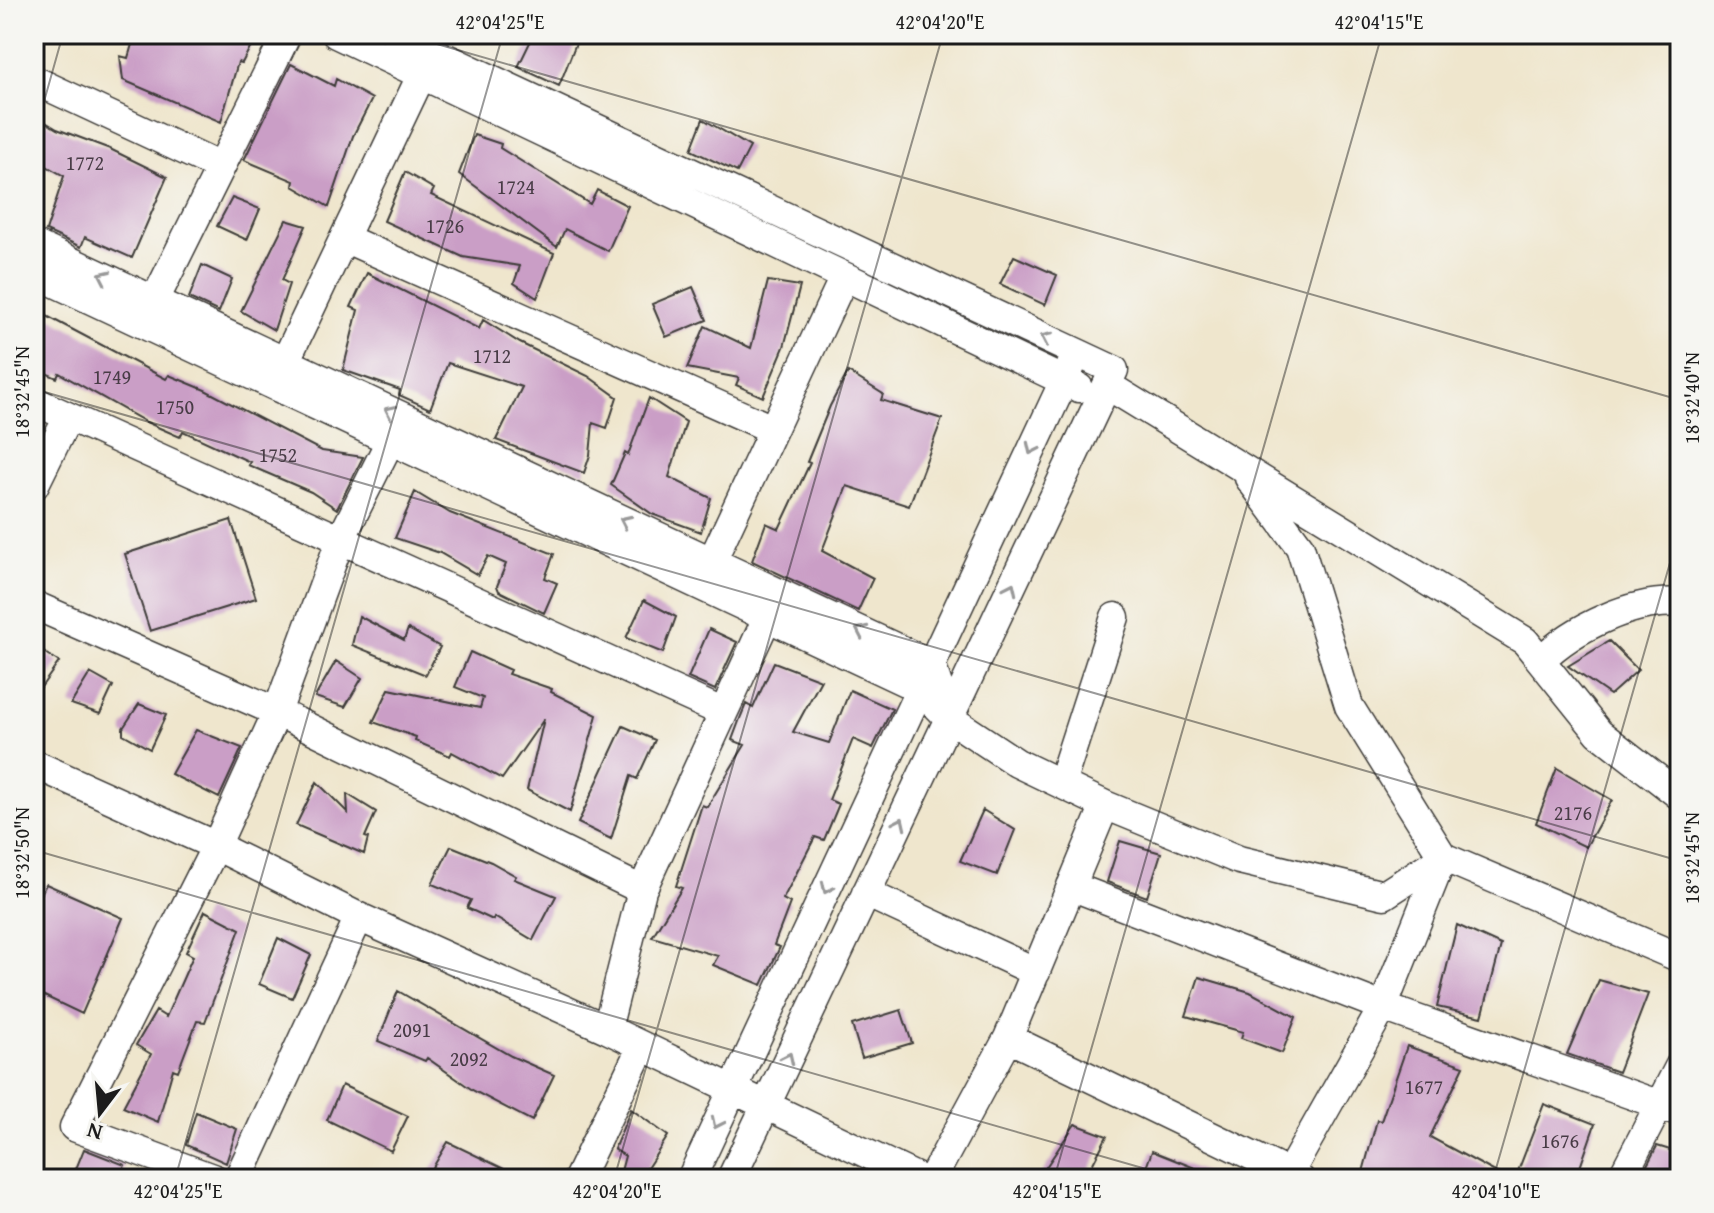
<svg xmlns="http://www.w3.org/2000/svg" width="1714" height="1213" viewBox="0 0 1714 1213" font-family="'Gentium Book Plus',serif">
	<rect width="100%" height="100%" fill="#f6f6f2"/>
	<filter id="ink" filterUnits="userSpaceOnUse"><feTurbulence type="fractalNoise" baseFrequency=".0125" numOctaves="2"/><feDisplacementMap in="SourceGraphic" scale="16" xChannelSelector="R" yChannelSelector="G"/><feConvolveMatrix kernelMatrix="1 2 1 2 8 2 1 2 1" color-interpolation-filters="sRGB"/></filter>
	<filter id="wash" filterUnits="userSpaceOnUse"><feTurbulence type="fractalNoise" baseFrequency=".006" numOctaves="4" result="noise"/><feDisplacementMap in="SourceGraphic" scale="32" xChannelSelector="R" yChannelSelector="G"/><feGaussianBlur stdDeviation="1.8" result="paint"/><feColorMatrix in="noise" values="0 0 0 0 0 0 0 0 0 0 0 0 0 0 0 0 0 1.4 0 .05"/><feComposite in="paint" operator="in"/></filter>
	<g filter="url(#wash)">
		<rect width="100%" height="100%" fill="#efe6cd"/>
		<g id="blocks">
			<path fill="#ca9ec6" d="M 135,34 L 257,34 L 242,63 L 238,62 L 221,122 L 123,80 L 120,56 L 128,58 Z
				M 534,34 L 569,34 L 578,38 L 559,86 L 518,67 Z
				M 291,64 L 334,86 L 336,79 L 372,99 L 353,136 L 329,207 L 293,186 L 294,181 L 244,160 Z
				M 34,115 L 57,129 L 110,149 L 167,177 L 132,258 L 85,237 L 81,247 L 46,231 L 64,176 L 34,159 Z
				M 703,119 L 750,147 L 737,172 L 691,150 Z
				M 474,135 L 501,144 L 500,148 L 590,204 L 597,190 L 628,206 L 608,251 L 565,229 L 557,247 L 459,174 Z
				M 405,172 L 434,189 L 431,195 L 554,253 L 537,298 L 514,283 L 520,266 L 463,257 L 384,221 Z
				M 232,198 L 260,209 L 247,240 L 217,226 Z
				M 286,220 L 306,226 L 282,280 L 289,284 L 274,330 L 241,311 Z
				M 1014,256 L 1057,275 L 1045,305 L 1000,284 Z
				M 202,265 L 232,279 L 219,312 L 189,298 Z
				M 367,273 L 479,329 L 483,320 L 520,343 L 588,376 L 617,397 L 607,428 L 593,423 L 590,455 L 584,473 L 496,440 L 522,387 L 448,363 L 430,409 L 399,395 L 400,390 L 343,370 L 358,310 L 351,307 Z
				M 768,281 L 800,286 L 784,347 L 763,397 L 736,385 L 739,378 L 687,368 L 705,326 L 751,348 Z
				M 693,287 L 707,320 L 666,337 L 652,304 Z
				M 41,313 L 166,379 L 169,375 L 205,390 L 322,451 L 363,457 L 337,509 L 311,492 L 248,465 L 250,462 L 183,431 L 180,437 L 146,422 L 59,373 L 57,378 L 34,368 L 34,332 Z
				M 848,372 L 883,394 L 881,400 L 942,419 L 909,506 L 847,486 L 822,551 L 873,578 L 858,611 L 752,561 L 766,523 L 779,529 L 810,463 L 807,462 L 830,406 Z
				M 649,398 L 686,422 L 669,477 L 711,498 L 701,532 L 652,514 L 611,485 L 625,453 L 628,455 Z
				M 415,492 L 450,513 L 554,554 L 545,578 L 557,583 L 544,613 L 499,591 L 497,586 L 506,564 L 488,556 L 478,575 L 440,553 L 395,538 Z
				M 231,520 L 256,598 L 150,631 L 125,554 Z
				M 644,600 L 676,617 L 663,653 L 626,638 Z
				M 359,616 L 404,640 L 408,629 L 440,647 L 426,675 L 352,645 Z
				M 709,629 L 737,642 L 715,690 L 688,678 Z
				M 1609,641 L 1638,670 L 1610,695 L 1568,666 Z
				M 34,646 L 59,662 L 34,697 Z
				M 470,652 L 510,670 L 508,674 L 552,689 L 551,692 L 597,715 L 570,812 L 527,790 L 544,719 L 502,779 L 452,752 L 450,756 L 415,741 L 416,737 L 373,722 L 389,689 L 480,708 L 483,698 L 455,687 Z
				M 336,661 L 362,678 L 345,707 L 315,697 Z
				M 774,662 L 821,680 L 793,732 L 829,743 L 850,690 L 892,709 L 873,748 L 853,739 L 829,800 L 839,804 L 824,840 L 815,837 L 783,899 L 790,903 L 774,945 L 780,947 L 762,985 L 713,965 L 718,956 L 652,937 L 682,888 L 676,886 L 702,805 L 707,807 L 745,745 L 732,740 L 741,716 L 746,704 L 753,708 Z
				M 90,673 L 113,686 L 100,714 L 71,704 Z
				M 139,704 L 166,715 L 150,749 L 123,734 L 123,728 Z
				M 623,726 L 655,740 L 637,779 L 631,776 L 611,839 L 578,823 Z
				M 196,730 L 242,748 L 219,798 L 171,774 Z
				M 1557,768 L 1612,800 L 1586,847 L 1536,823 Z
				M 317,782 L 348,813 L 347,794 L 376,812 L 365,837 L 368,838 L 364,854 L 296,825 Z
				M 983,810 L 1015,830 L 997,875 L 960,861 Z
				M 1120,841 L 1161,853 L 1147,897 L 1107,882 Z
				M 451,846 L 491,862 L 516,876 L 514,879 L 556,896 L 533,940 L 494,917 L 493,920 L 467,908 L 471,900 L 432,884 Z
				M 46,884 L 123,918 L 82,1014 L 34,991 L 34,908 Z
				M 205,911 L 240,929 L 205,1022 L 197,1021 L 178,1071 L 173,1069 L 158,1122 L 123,1107 L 151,1054 L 136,1045 L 156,1011 L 166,1017 L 193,956 L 186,952 Z
				M 1457,925 L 1501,945 L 1482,1017 L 1437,1007 Z
				M 278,938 L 311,955 L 292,998 L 259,984 Z
				M 1199,977 L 1250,992 L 1296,1017 L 1282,1053 L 1241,1038 L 1243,1032 L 1186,1016 Z
				M 1599,980 L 1648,994 L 1618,1072 L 1567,1054 Z
				M 398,991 L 511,1056 L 554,1075 L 532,1121 L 474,1091 L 427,1058 L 425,1061 L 378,1041 Z
				M 901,1010 L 912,1043 L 862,1058 L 852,1025 Z
				M 1407,1046 L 1464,1066 L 1430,1137 L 1508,1179 L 1377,1179 L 1363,1172 L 1377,1120 L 1381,1121 Z
				M 342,1085 L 408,1116 L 391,1151 L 327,1120 Z
				M 1544,1104 L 1595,1124 L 1576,1179 L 1515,1179 Z
				M 631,1109 L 668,1136 L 640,1179 L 619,1179 L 625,1156 L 614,1149 Z
				M 196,1112 L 237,1129 L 226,1163 L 186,1145 Z
				M 1075,1124 L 1107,1136 L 1085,1179 L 1038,1179 Z
				M 448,1142 L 525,1179 L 426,1179 Z
				M 1657,1146 L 1680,1153 L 1680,1179 L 1640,1179 Z
				M 84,1149 L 125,1165 L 119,1179 L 72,1179 Z
				M 1152,1151 L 1220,1178 L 1220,1179 L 1142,1179 Z"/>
		</g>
	</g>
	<g filter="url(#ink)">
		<use href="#blocks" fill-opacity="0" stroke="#3c3a37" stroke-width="2"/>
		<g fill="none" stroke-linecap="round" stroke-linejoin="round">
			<g stroke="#3c3a37" stroke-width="31">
				<path id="minor" d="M 336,34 L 1079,388
					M 395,34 L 1114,370 L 731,1179
					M 34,80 L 220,167
					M 344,238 L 772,429
					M 34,244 L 931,664 L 949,718 L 1017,763 L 1105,805 L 1239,860 L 1384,895 L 1443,857
					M 34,273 L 920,689 L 946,715
					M 155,300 L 287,34
					M 285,362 L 421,76
					M 1107,385 L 1525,641 L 1599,733 L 1680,796
					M 34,401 L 722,712
					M 1249,478 L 1300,547 L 1349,706 L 1443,857 L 1680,958
					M 34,486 L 68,417
					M 712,561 L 844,277
					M 34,605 L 277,712 L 642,890
					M 1541,660 C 1573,628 1634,599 1680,603
					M 34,764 L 216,846 L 359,917 L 607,1029 L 920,1179
					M 1061,784 L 1115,617
					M 1071,886 L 1383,1007 L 1680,1112
					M 866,893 L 1036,972
					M 607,1029 L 642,890 L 767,618
					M 1008,1038 L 1300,1179
					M 215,1179 L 74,1127 L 216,846 L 277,712 L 340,541 L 390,441
					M 238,1179 L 359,917
					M 578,1179 L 641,1048
					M 691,1179 L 1077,353
					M 932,1179 L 1008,1038 L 1105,805
					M 1286,1179 L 1383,1007 L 1443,857
					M 1621,1179 L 1680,1065"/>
			</g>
			<use href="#minor" stroke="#fff" stroke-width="28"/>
		</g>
		<defs><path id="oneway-chevron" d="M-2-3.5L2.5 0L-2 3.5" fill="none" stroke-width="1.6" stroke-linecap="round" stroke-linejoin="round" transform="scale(2)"/></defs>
		<g stroke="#999">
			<use href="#oneway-chevron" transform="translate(104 276) rotate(-155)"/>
			<use href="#oneway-chevron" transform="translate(1046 338) rotate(-155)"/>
			<use href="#oneway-chevron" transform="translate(390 411) rotate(-155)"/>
			<use href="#oneway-chevron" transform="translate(1032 449) rotate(115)"/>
			<use href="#oneway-chevron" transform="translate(625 521) rotate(-155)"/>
			<use href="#oneway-chevron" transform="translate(1011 588) rotate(-65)"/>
			<use href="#oneway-chevron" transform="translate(861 631) rotate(-155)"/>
			<use href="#oneway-chevron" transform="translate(900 823) rotate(-65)"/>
			<use href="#oneway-chevron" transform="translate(827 888) rotate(115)"/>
			<use href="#oneway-chevron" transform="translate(788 1058) rotate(-65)"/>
			<use href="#oneway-chevron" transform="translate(717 1123) rotate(115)"/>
		</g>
	</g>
	<path fill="none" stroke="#1c1c1c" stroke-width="2" stroke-opacity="0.45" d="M 402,34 L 1680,400M 34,137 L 63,34M 34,389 L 1680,861M 34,850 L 1181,1179M 175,1179 L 503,34M 614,1179 L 943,34M 1054,1179 L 1382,34M 1493,1179 L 1680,528"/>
	<g text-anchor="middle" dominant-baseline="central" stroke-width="7" stroke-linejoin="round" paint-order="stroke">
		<g font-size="20" fill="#483c46">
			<text x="85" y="162">1772</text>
			<text x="516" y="186">1724</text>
			<text x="445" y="225">1726</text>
			<text x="492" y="355">1712</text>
			<text x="112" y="376">1749</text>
			<text x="175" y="406">1750</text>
			<text x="278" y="454">1752</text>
			<text x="1573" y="812">2176</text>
			<text x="412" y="1029">2091</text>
			<text x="469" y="1058">2092</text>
			<text x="1424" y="1086">1677</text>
			<text x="1560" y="1140">1676</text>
		</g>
	</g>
	<rect width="1714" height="1213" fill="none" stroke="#f6f6f2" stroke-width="88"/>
	<g transform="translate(100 1113) rotate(196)" stroke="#f6f6f2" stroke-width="6" paint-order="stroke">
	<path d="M0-6L14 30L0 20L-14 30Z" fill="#1c1c1c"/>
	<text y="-12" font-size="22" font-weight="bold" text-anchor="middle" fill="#1c1c1c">N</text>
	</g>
	<rect x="44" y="44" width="1626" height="1125" fill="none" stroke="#1c1c1c" stroke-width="3"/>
	<g font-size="20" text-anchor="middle" fill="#1c1c1c">
		<text x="500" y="29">42°04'25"E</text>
		<text x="940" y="29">42°04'20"E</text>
		<text x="1379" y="29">42°04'15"E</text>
		<text transform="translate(22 392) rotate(-90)" y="7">18°32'45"N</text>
		<text transform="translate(1692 398) rotate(-90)" y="7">18°32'40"N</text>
		<text transform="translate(22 853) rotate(-90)" y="7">18°32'50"N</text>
		<text transform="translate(1692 858) rotate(-90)" y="7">18°32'45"N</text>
		<text x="178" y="1198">42°04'25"E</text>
		<text x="617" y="1198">42°04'20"E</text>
		<text x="1057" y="1198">42°04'15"E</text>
		<text x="1496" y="1198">42°04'10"E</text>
	</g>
</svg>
